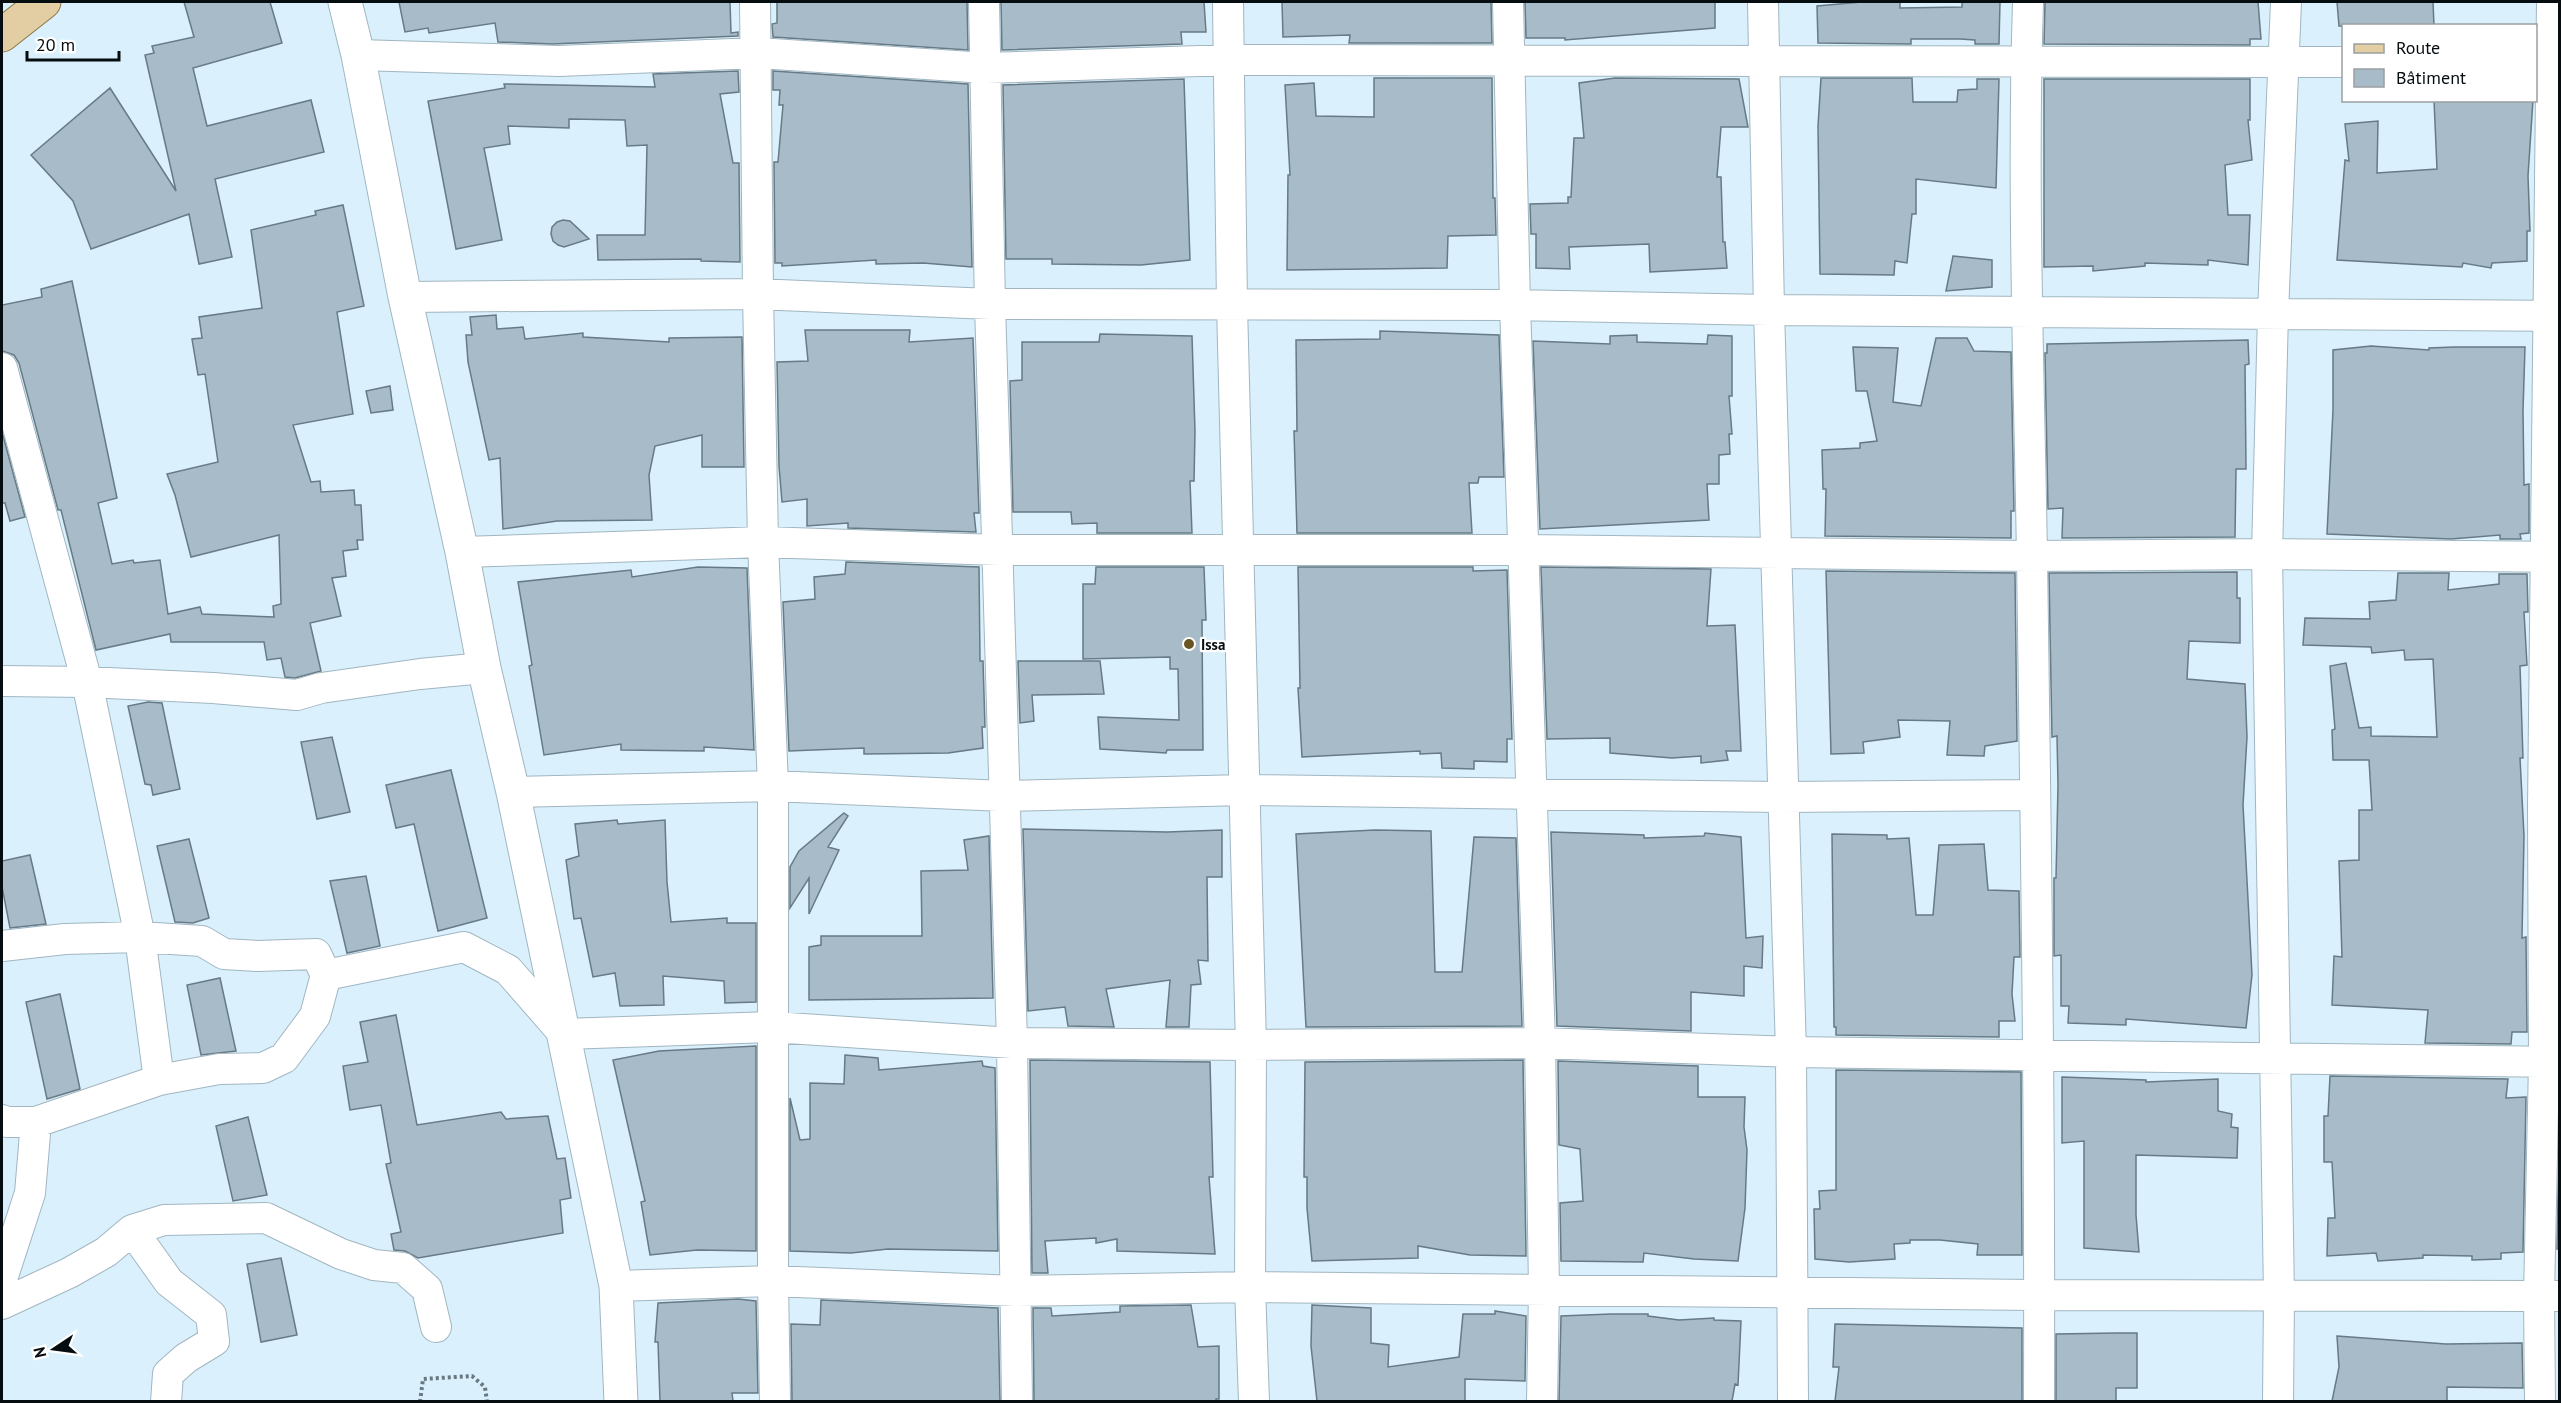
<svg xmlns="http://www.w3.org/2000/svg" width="2561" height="1403" viewBox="0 0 2561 1403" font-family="'PT Sans',sans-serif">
	<rect width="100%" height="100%" fill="#daf0fc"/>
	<path fill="#a7bcc8" stroke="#677a85" stroke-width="1.5" d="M 184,2 L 270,2 L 282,43 L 193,68 L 207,126 L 311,100 L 324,152 L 215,179 L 232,257 L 199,264 L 189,214 L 91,249 L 73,201 L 31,155 L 110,88 L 176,191 L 145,55 L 154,53 L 152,46 L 194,37 Z
		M 399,2 L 730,2 L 731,33 L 738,32 L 738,36 L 552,44 L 498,42 L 495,23 L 429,33 L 428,28 L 405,32 Z
		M 777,2 L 967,2 L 968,50 L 773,37 L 772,24 L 777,23 Z
		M 1001,2 L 1204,2 L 1206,32 L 1181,32 L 1182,44 L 1002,50 Z
		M 1282,2 L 1491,2 L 1492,43 L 1349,43 L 1350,35 L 1283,37 Z
		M 1525,2 L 1715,2 L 1715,28 L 1565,40 L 1565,38 L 1526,38 Z
		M 1862,2 L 1900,2 L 1900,8 L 1962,7 L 1962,2 L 2000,2 L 1999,44 L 1975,44 L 1975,40 L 1960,39 L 1911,39 L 1911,44 L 1818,43 L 1817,6 Z
		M 2045,2 L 2258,2 L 2261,39 L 2250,39 L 2250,45 L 2044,44 Z
		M 2337,2 L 2433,2 L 2434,26 L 2339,26 Z
		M 738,71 L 739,92 L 720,94 L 733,163 L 739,163 L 740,262 L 701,261 L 701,259 L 598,260 L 597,235 L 645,235 L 647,145 L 627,146 L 625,120 L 569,119 L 569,128 L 508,126 L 510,144 L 484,148 L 502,240 L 456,249 L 428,101 L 505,88 L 504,84 L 655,87 L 653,74 Z
		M 773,71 L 968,84 L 972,267 L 923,263 L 876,264 L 876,260 L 782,266 L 782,263 L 775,263 L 774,162 L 778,162 L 783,105 L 779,105 L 780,90 L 773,90 Z
		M 1374,78 L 1492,78 L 1493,198 L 1495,198 L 1496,235 L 1448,236 L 1447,268 L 1287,270 L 1288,175 L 1290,175 L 1285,85 L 1314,83 L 1316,116 L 1374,117 Z
		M 1615,78 L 1739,79 L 1748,127 L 1721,127 L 1717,177 L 1721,177 L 1723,242 L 1725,242 L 1727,268 L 1650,272 L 1649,244 L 1569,247 L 1570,269 L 1536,268 L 1536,234 L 1531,234 L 1530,204 L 1568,203 L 1568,197 L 1571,197 L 1574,138 L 1584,138 L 1579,83 Z
		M 1821,78 L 1912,78 L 1913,102 L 1957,102 L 1958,90 L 1977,89 L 1977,79 L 1999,79 L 1996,188 L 1916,179 L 1916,214 L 1912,214 L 1907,263 L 1895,261 L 1894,275 L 1820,274 L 1818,126 Z
		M 1184,79 L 1190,260 L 1141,265 L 1052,264 L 1052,259 L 1006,259 L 1003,85 Z
		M 2044,79 L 2250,79 L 2250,120 L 2248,120 L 2252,160 L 2225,165 L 2228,215 L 2250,215 L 2248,265 L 2208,260 L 2208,265 L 2145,263 L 2145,266 L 2093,271 L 2093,266 L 2044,267 Z
		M 2434,100 L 2533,100 L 2528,176 L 2530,231 L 2527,231 L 2527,261 L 2492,263 L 2491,268 L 2463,263 L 2462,267 L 2337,260 L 2345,160 L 2349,161 L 2345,124 L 2378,121 L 2377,173 L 2437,169 Z
		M 343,205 L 364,306 L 337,312 L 353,414 L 293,425 L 311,482 L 320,481 L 321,492 L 354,490 L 355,505 L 361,505 L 363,540 L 357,540 L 358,549 L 343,551 L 346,576 L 332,578 L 341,616 L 310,623 L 321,671 L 295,678 L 285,677 L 281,658 L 267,660 L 264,642 L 171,642 L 170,634 L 96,650 L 61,510 L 58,510 L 19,363 L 14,355 L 2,351 L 2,305 L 42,297 L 41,289 L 72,281 L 117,498 L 98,503 L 112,564 L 133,560 L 134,563 L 160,560 L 168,614 L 200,607 L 202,614 L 274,617 L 273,606 L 281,604 L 279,535 L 191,557 L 175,495 L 167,474 L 218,462 L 205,374 L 198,375 L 192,339 L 202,338 L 199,317 L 262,308 L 251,230 L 316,215 L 315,211 Z
		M 563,220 L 570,221 L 589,239 L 564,247 L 558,245 L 553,241 L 551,234 L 552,227 L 557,222 Z
		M 1953,256 L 1992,260 L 1992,287 L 1946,291 Z
		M 496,315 L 497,329 L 523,327 L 525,339 L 583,333 L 583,337 L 669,342 L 669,338 L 742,337 L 744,467 L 702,467 L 702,435 L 655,446 L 649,475 L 652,520 L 557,521 L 503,529 L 500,458 L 489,460 L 468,362 L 466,335 L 472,335 L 470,317 Z
		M 805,330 L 910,330 L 909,342 L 973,338 L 979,513 L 974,513 L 976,532 L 848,528 L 848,523 L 807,526 L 807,499 L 782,502 L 779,466 L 777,362 L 808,361 Z
		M 1380,331 L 1499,335 L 1504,477 L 1479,477 L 1478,483 L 1469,483 L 1472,533 L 1297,533 L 1294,431 L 1297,431 L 1296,340 L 1380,339 Z
		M 1100,334 L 1192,336 L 1195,431 L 1194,481 L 1190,481 L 1192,533 L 1097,533 L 1097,523 L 1072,524 L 1071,512 L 1013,512 L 1010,381 L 1022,380 L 1022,342 L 1099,342 Z
		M 1637,335 L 1637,342 L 1707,344 L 1708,335 L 1732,336 L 1732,396 L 1729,396 L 1732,434 L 1729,434 L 1730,454 L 1719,455 L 1719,484 L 1707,484 L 1709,520 L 1540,529 L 1533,341 L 1610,344 L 1610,336 Z
		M 1936,338 L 1967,338 L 1974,351 L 2011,352 L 2014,511 L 2011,511 L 2011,538 L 1825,536 L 1826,489 L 1823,489 L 1822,450 L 1860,448 L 1860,443 L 1877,441 L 1867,391 L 1856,391 L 1853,347 L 1898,348 L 1893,402 L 1921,406 Z
		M 2248,340 L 2249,364 L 2245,365 L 2246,469 L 2236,469 L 2235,537 L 2062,538 L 2063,508 L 2048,509 L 2045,353 L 2047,353 L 2047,344 Z
		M 2371,346 L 2429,350 L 2429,348 L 2454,347 L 2525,347 L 2523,411 L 2524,485 L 2529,484 L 2529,533 L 2520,534 L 2521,539 L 2500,539 L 2500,535 L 2451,539 L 2327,534 L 2333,410 L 2333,350 Z
		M 390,386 L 393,410 L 371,413 L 366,391 Z
		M 2,432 L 25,517 L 10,521 L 5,503 L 2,503 Z
		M 846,562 L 979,567 L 980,661 L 983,661 L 985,727 L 982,727 L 983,748 L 948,753 L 864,754 L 864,748 L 789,751 L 783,602 L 815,599 L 814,577 L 845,574 Z
		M 698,567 L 747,568 L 754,750 L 704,747 L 704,751 L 621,750 L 621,744 L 544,755 L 529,666 L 532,665 L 518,582 L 631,570 L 632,577 Z
		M 1096,567 L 1204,567 L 1206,620 L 1202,620 L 1203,750 L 1167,750 L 1166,753 L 1100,749 L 1098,717 L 1179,720 L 1178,669 L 1170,669 L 1170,657 L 1083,659 L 1083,584 L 1095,584 Z
		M 1298,567 L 1473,567 L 1473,571 L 1507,570 L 1512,739 L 1507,739 L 1507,762 L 1474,761 L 1474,769 L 1442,768 L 1441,753 L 1420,754 L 1420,751 L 1302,757 L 1298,688 L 1300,688 Z
		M 1541,567 L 1711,569 L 1707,626 L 1735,625 L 1741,751 L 1726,751 L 1728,760 L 1701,763 L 1701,756 L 1672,758 L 1610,753 L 1610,738 L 1547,739 Z
		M 1826,571 L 2015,573 L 2017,741 L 1985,746 L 1984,756 L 1947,755 L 1950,721 L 1898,720 L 1900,737 L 1863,742 L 1864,753 L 1831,754 Z
		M 2237,572 L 2237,598 L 2240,598 L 2240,643 L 2189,641 L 2187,679 L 2245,684 L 2247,737 L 2243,805 L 2252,975 L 2246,1028 L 2126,1019 L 2126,1025 L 2068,1023 L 2069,1006 L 2061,1006 L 2061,955 L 2054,956 L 2054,878 L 2056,878 L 2058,785 L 2057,736 L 2052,737 L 2049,573 Z
		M 2398,573 L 2449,573 L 2448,590 L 2499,584 L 2499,574 L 2527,574 L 2528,612 L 2524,612 L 2527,665 L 2520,666 L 2523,758 L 2520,758 L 2524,836 L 2522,938 L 2526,937 L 2527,1032 L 2512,1032 L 2511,1044 L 2425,1043 L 2428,1010 L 2332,1005 L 2334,956 L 2342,957 L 2339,861 L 2359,860 L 2359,810 L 2372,810 L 2369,760 L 2333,760 L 2332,730 L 2335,729 L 2330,666 L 2346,663 L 2359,728 L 2371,727 L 2371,736 L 2437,737 L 2433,659 L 2405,660 L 2404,650 L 2372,653 L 2371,647 L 2303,645 L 2305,618 L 2370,619 L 2369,602 L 2396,600 Z
		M 1018,661 L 1100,661 L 1104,694 L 1032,695 L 1034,721 L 1020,723 Z
		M 148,702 L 162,703 L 180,789 L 153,795 L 151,785 L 145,784 L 128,706 Z
		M 332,737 L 350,812 L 317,819 L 301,742 Z
		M 451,770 L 487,918 L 438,931 L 414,824 L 396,828 L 386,785 Z
		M 844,813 L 848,816 L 828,847 L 839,850 L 809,914 L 809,878 L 790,908 L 790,867 L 799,851 Z
		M 617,820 L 618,824 L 665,820 L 667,882 L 671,922 L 727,918 L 727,923 L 756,923 L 756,1002 L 725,1003 L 724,981 L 663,976 L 664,1005 L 620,1006 L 615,973 L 593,977 L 581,918 L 574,919 L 566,860 L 579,856 L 575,824 Z
		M 1023,829 L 1167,832 L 1222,830 L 1222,877 L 1207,877 L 1208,961 L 1198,960 L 1201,984 L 1191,985 L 1189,1027 L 1166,1027 L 1170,980 L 1106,989 L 1114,1027 L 1068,1026 L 1065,1007 L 1028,1011 Z
		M 1375,830 L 1431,831 L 1435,972 L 1462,972 L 1474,837 L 1516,838 L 1522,1026 L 1306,1027 L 1296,834 Z
		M 1551,832 L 1644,835 L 1644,838 L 1704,836 L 1705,833 L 1741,837 L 1746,938 L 1763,936 L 1762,968 L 1744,966 L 1744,996 L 1691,992 L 1691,1031 L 1557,1026 Z
		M 1832,834 L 1887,835 L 1887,839 L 1909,838 L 1916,915 L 1933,915 L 1939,845 L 1984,844 L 1988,890 L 2019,891 L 2020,957 L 2014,957 L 2012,994 L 2015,1021 L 1999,1021 L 1999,1037 L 1836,1035 L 1836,1027 L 1834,1027 Z
		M 989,836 L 993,998 L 809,1000 L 809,947 L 821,945 L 821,936 L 922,936 L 921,871 L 968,870 L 964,840 Z
		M 189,839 L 209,918 L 193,923 L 175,922 L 157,846 Z
		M 30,855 L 46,924 L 10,928 L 2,887 L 2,861 Z
		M 366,876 L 380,946 L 347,953 L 330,881 Z
		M 220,978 L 236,1051 L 201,1055 L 187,985 Z
		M 60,994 L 80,1089 L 47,1099 L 26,1002 Z
		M 396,1015 L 417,1125 L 501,1112 L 506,1119 L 548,1116 L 557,1159 L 565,1158 L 571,1198 L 560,1200 L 563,1233 L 418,1258 L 405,1251 L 394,1250 L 391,1234 L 401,1232 L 386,1164 L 391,1163 L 381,1105 L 350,1110 L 343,1066 L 368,1062 L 360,1022 Z
		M 756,1046 L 756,1251 L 697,1250 L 650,1255 L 641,1202 L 645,1201 L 613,1060 L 659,1051 Z
		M 845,1055 L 878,1058 L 879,1070 L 982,1061 L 983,1066 L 995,1068 L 998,1251 L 888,1249 L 851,1253 L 790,1251 L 790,1098 L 800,1140 L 810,1139 L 810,1083 L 844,1084 Z
		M 1030,1060 L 1210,1062 L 1213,1177 L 1209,1177 L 1215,1254 L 1117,1251 L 1117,1239 L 1096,1243 L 1096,1238 L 1045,1241 L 1048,1273 L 1032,1273 Z
		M 1523,1060 L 1526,1256 L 1470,1255 L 1418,1246 L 1418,1258 L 1312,1261 L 1307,1208 L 1307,1177 L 1304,1177 L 1305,1062 Z
		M 1558,1061 L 1698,1066 L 1698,1097 L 1745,1097 L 1744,1127 L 1747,1150 L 1745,1208 L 1738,1261 L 1694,1259 L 1644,1253 L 1643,1262 L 1561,1261 L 1560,1203 L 1583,1201 L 1580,1149 L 1559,1145 Z
		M 1836,1070 L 2021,1072 L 2022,1255 L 1977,1255 L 1978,1244 L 1940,1240 L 1910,1240 L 1910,1243 L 1894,1244 L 1895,1259 L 1849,1262 L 1815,1259 L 1814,1209 L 1820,1209 L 1819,1191 L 1836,1190 Z
		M 2330,1076 L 2508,1079 L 2506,1098 L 2526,1097 L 2523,1252 L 2501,1253 L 2501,1259 L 2472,1260 L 2472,1256 L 2423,1255 L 2423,1258 L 2378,1261 L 2376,1253 L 2327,1256 L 2328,1218 L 2335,1218 L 2332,1162 L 2324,1162 L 2324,1116 L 2328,1116 Z
		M 2062,1077 L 2146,1080 L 2146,1082 L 2218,1079 L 2218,1111 L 2232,1114 L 2231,1127 L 2238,1128 L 2237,1158 L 2136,1155 L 2136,1215 L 2139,1252 L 2084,1248 L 2084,1141 L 2062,1143 Z
		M 248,1117 L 267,1195 L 233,1201 L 216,1126 Z
		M 2559,1144 L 2559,1249 L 2557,1249 Z
		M 281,1258 L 297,1335 L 261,1342 L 247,1264 Z
		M 738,1299 L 756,1301 L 758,1393 L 732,1393 L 733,1401 L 660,1401 L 658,1342 L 655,1342 L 658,1303 Z
		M 821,1300 L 998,1308 L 1000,1401 L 792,1401 L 791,1324 L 820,1325 Z
		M 1191,1305 L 1198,1347 L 1219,1346 L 1219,1399 L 1216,1399 L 1216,1401 L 1034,1401 L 1033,1308 L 1051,1308 L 1052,1316 L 1120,1312 L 1120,1306 Z
		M 1312,1305 L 1371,1308 L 1371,1343 L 1389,1345 L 1388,1367 L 1459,1357 L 1463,1314 L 1495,1314 L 1495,1311 L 1526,1316 L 1525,1381 L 1465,1379 L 1465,1401 L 1317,1401 L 1311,1346 Z
		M 1611,1314 L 1648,1314 L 1648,1316 L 1679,1320 L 1714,1318 L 1714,1320 L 1741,1321 L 1738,1385 L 1735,1384 L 1732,1401 L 1559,1401 L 1561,1316 Z
		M 1835,1324 L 2022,1328 L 2022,1401 L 1835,1401 L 1839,1367 L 1833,1367 Z
		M 2117,1333 L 2137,1333 L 2137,1388 L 2116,1388 L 2116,1401 L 2056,1401 L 2056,1334 Z
		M 2337,1336 L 2446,1344 L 2522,1343 L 2523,1388 L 2447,1387 L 2447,1401 L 2332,1401 L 2339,1367 Z"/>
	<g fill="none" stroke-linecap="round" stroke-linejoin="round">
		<g stroke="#a1b6c1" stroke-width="32">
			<path id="street" d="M 755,2 L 758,294 L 763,542 L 773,786 L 773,1281 L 775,1402
				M 984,2 L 990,304 L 1012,1043 L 1017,1402
				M 1228,2 L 1232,305 L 1251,1045 L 1250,1287 L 1254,1402
				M 1508,2 L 1515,305 L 1540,1043 L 1544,1289 L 1542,1402
				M 1763,2 L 1769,310 L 1791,1052 L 1793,1402
				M 2028,2 C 2022,187 2029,372 2032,557 C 2036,839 2040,1120 2039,1402
				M 358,55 L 559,61 L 757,53 L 986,68 L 1230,60 L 2344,62
				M 405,297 L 758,294 L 990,304 L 1515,305 L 1769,310 L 2560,316
				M 2,368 L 87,682 L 140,937 L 159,1080
				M 462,552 L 763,542 L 998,550 L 1525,550 L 2032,556 L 2267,554 L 2560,557
				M 2,681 L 87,682 L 213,688 L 297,695 L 321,688 L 420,674 L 484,668
				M 513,792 L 773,786 L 1004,796 L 1244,790 L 1782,797 L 2034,795
				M 2,946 L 65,939 L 140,937 L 202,941 L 224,954 L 258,956 L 316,954 L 326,975 L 315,1016 L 284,1058 L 263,1068 L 219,1069 L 159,1080 L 36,1122 L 30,1193 L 2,1279
				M 326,975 L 464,947 L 508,970 L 564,1034 L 773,1027 L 1012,1043 L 1251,1045 L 1540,1043 L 1791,1052 L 2560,1062
				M 2,1120 L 7,1122 L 36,1122
				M 132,1230 L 169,1282 L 211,1315 L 214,1341 L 186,1358 L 168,1374 L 166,1402
				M 616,1286 L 773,1281 L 1016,1291 L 1250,1287 L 2040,1295 L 2560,1296
				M 2,1304 L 69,1273 L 106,1252 L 132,1230 L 164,1220 L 266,1218 L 341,1254 L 374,1265 L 403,1268 L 427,1289 L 436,1327
				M 2278,1402 L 2279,1296 L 2267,554 L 2273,313 L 2286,2
				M 2540,1402 L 2539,1296 L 2544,1062 L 2543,807 L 2552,2"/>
		</g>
		<g stroke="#a1b6c1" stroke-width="35">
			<path id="secondary" d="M 345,2 L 358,55 L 405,297 L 462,552 L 484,668 L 513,792 L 616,1286 L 621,1402"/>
		</g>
		<g stroke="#897648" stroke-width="35">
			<path id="primary" d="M 2,35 L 44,2"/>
		</g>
		<path stroke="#6a7880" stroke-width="4" stroke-dasharray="3 3" stroke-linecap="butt" d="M 420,1402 L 423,1379 L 472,1376 L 485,1387 L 487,1402"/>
		<use href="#street" stroke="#fff" stroke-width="30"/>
		<use href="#secondary" stroke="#fff" stroke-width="33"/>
		<use href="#primary" stroke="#e3cea3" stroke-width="33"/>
	</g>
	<circle fill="#695423" stroke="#fff" stroke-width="2" cx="1189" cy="644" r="6"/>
	<g text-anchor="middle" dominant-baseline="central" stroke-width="4.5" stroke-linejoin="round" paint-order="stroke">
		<g font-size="15" font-weight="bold" fill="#060d11" stroke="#fff" text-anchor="start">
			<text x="1201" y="644">Issa</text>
		</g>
	</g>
	<rect width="2561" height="1403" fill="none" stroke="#060d11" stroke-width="6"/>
	<rect x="2342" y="24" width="195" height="78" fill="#ffffff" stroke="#9b9ea0" stroke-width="1.5"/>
	<rect x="2354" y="44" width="30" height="9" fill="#e3cea3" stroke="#9b9ea0" stroke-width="1.5"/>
	<text x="2396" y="54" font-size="18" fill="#060d11">Route</text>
	<rect x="2354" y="69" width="30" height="18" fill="#a7bcc8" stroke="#9b9ea0" stroke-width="1.5"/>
	<text x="2396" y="84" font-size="18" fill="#060d11">Bâtiment</text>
	<g transform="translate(54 1349) rotate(257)" stroke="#ffffff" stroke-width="4.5" paint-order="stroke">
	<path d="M0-4.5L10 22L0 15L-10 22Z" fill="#060d11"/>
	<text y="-9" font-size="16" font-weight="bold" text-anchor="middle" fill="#060d11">N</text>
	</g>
	<path d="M27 51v9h92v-9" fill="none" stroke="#060d11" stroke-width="3"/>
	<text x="36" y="51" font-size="18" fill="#060d11" stroke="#ffffff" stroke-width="4.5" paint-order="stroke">20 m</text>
</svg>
